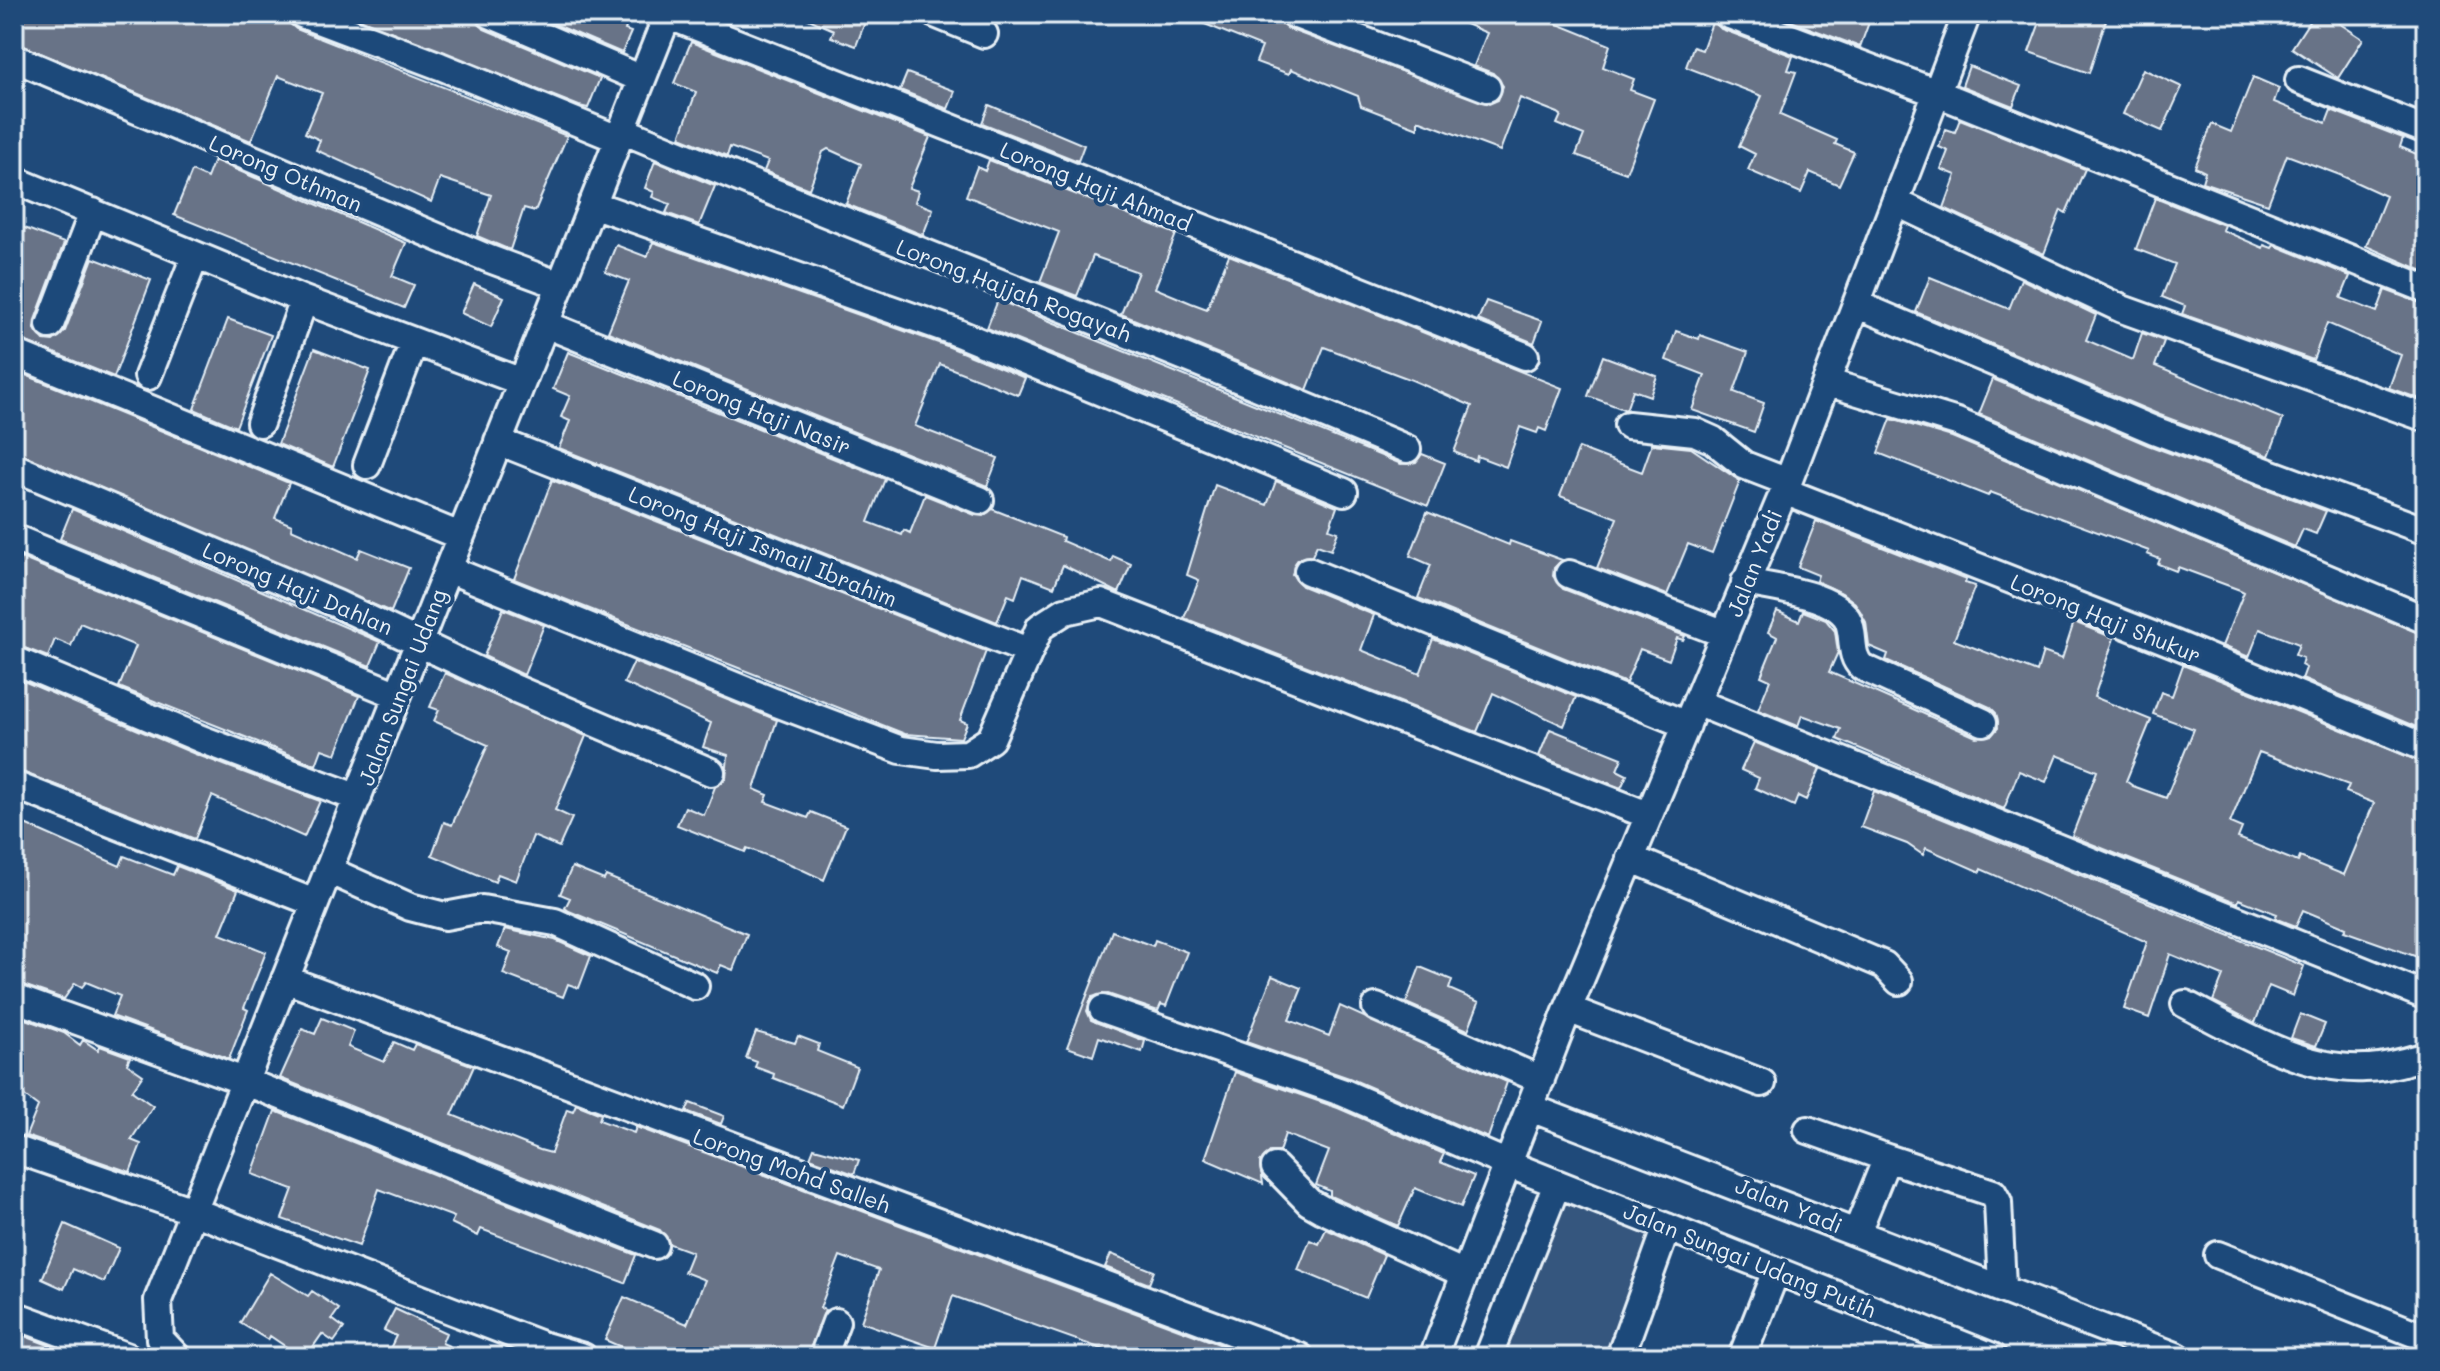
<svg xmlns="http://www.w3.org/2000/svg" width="2440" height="1371" viewBox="0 0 2440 1371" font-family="Mali,sans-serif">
	<rect width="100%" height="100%" fill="#1f4a7a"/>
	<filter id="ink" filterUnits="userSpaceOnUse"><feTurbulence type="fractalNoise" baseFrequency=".0125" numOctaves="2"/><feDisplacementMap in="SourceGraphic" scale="16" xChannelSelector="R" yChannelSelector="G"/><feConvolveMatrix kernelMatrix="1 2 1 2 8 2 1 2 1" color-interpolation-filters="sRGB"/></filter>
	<g filter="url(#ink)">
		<path fill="#35567e" d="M 1559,1193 L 1657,1232 L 1612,1357 L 1495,1357 Z"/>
		<path fill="#687387" stroke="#e8f1f8" stroke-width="2" fill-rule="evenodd" d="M 14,14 L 286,14 L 289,23 L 296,29 L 567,136 L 535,211 L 524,208 L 510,250 L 477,236 L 491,195 L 440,178 L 431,202 L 316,150 L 320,140 L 305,133 L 322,93 L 278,76 L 251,141 L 14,42 Z
			M 347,14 L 474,14 L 484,29 L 600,78 L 588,108 L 579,106 Z
			M 531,14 L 631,14 L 625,30 L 631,32 L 622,53 Z
			M 797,14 L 845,14 L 865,22 L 856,46 L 831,37 L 834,30 Z
			M 1180,14 L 1278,14 L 1281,23 L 1288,29 L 1489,104 L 1498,100 L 1503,86 L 1493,73 L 1474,66 L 1487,33 L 1442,14 L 1533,14 L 1610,45 L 1603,67 L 1634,79 L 1630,90 L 1654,99 L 1626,173 L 1576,155 L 1584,135 L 1557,124 L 1561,115 L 1558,113 L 1520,98 L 1500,151 L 1418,120 L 1418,128 L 1361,106 L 1358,96 L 1291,69 L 1289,74 L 1256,62 L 1262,47 Z
			M 1772,14 L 1872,14 L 1860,47 Z
			M 2043,14 L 2108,14 L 2089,73 L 2029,52 Z
			M 2314,14 L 2325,14 L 2363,39 L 2338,78 L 2292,48 Z
			M 1713,20 L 1721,29 L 1793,56 L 1788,70 L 1796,72 L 1780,115 L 1837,140 L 1835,144 L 1854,152 L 1839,185 L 1810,172 L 1801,193 L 1748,170 L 1755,154 L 1739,146 L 1762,96 L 1686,67 L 1693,47 L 1702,50 Z
			M 691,42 L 930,137 L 909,188 L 918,191 L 915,202 L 933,209 L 923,235 L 846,204 L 861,164 L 828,149 L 823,152 L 809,189 L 764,171 L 768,161 L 730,147 L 727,156 L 680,137 L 696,92 L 674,83 Z
			M 1969,66 L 2021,86 L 2013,106 L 1962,86 Z
			M 2143,69 L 2182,87 L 2162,131 L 2123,114 Z
			M 907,73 L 955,91 L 948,109 L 900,90 Z
			M 2253,77 L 2279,88 L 2274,102 L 2326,123 L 2331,110 L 2403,138 L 2400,147 L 2426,158 L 2426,272 L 2366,246 L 2386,196 L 2340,175 L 2287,155 L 2268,204 L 2202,182 L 2205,172 L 2195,167 L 2212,124 L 2231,132 Z
			M 989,105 L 1084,145 L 1078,161 L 982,123 Z
			M 1960,119 L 2085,169 L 2066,213 L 2061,210 L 2044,254 L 1944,208 L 1956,175 L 1941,169 L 1948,151 L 1939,147 L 1946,129 L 1955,132 Z
			M 214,160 L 406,243 L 392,276 L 414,285 L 404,308 L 174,215 L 192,171 L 207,178 Z
			M 989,160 L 1176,234 L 1155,288 L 1191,303 L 1207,309 L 1229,255 L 1562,388 L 1546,431 L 1539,428 L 1537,433 L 1520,427 L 1506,467 L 1477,456 L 1476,461 L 1454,452 L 1472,406 L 1412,380 L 1324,347 L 1307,390 L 1121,314 L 1138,272 L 1093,256 L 1077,296 L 1040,282 L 1059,232 L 966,196 L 977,167 L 985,171 Z
			M 655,161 L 715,186 L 699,225 L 666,213 L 670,204 L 652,197 L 654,192 L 645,188 Z
			M 2155,198 L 2224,225 L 2222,230 L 2263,248 L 2264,245 L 2272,248 L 2274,245 L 2350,276 L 2341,298 L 2377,312 L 2385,290 L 2426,305 L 2426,401 L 2389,388 L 2401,355 L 2327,323 L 2313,360 L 2182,314 L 2185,306 L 2162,297 L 2175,264 L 2136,249 Z
			M 14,224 L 64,243 L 35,320 L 34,328 L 44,340 L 53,341 L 65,331 L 93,258 L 151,280 L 114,377 L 14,337 Z
			M 653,242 L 947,346 L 1025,378 L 1018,395 L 940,364 L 915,426 L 998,458 L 987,486 L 608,332 L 629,281 L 605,272 L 616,245 L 647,257 Z
			M 1930,277 L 2009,309 L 2021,279 L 2096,315 L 2086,340 L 2133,360 L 2142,333 L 2164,341 L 2155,366 L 2283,419 L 2269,456 L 2160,415 L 1916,312 Z
			M 474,284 L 504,297 L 491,327 L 461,313 Z
			M 998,300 L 1401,464 L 1416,462 L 1422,454 L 1445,463 L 1428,506 L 987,328 Z
			M 1486,301 L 1542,321 L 1534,343 L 1478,320 Z
			M 228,319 L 271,335 L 236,427 L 194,409 Z
			M 1676,331 L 1699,339 L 1700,335 L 1748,352 L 1734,392 L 1764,403 L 1754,432 L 1692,410 L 1705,375 L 1666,360 Z
			M 314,349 L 370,370 L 333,467 L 278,444 Z
			M 568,352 L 885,479 L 868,522 L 902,535 L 904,530 L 910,533 L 925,495 L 975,515 L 983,516 L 992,509 L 1063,537 L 1062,541 L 1111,562 L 1113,556 L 1131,564 L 1119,593 L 1063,565 L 1054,587 L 1023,575 L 1015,598 L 1008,595 L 997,622 L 559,448 L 570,421 L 561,417 L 570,396 L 553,389 Z
			M 1603,356 L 1657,376 L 1650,396 L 1633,390 L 1626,410 L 1588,396 Z
			M 16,371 L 289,483 L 275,518 L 292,525 L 291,529 L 357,558 L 361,549 L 409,568 L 391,612 L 14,451 Z
			M 1993,379 L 2148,445 L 2326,511 L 2316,534 L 2303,529 L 2295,547 L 1979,414 Z
			M 1891,419 L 1952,437 L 2426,636 L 2426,731 L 2302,679 L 2306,668 L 2301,665 L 2303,658 L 2295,655 L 2299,644 L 2260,629 L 2249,657 L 2222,646 L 2244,592 L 2240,590 L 2178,567 L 2176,571 L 2158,564 L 2160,559 L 2147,554 L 2149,551 L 1990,492 L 1988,496 L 1878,453 Z
			M 1652,444 L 1691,448 L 1740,481 L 1712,553 L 1688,544 L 1667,595 L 1597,568 L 1617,518 L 1560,496 L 1579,448 L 1642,472 Z
			M 552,480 L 986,651 L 960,720 L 967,723 L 961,738 L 905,734 L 514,579 Z
			M 1276,481 L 1337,507 L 1329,529 L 1338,532 L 1331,550 L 1317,545 L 1312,556 L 1298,559 L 1292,574 L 1302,586 L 1374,615 L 1361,650 L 1420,674 L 1433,639 L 1576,697 L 1564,726 L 1493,693 L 1477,732 L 1184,618 L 1199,580 L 1187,575 L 1215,485 L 1267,505 Z
			M 72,509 L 380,642 L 370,666 L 60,539 Z
			M 1427,512 L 1509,545 L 1510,541 L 1562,560 L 1554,568 L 1553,576 L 1563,589 L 1685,636 L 1683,640 L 1677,638 L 1669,660 L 1640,649 L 1626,683 L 1418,598 L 1431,565 L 1410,556 Z
			M 1816,521 L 1966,580 L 1965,583 L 1975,586 L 1954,640 L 2037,672 L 2043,652 L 2062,659 L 2074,622 L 2114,638 L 2094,697 L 2151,720 L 2126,781 L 2133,786 L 2166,798 L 2194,729 L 2153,714 L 2161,692 L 2172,696 L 2183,665 L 2426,764 L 2426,960 L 2344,931 L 2346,928 L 2303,910 L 2296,926 L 2275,918 L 2277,914 L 2239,899 L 2238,903 L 2072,836 L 2097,771 L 2057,755 L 2046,782 L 2019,771 L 2004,809 L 1837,739 L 1841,729 L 1802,715 L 1798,726 L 1758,710 L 1770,680 L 1761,676 L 1777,637 L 1768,632 L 1777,611 L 1799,621 L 1803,611 L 1826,620 L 1835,631 L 1838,652 L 1829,672 L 1976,737 L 1992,735 L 1998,728 L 1996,713 L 1990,707 L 1886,660 L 1888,654 L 1869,646 L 1866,622 L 1855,603 L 1842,593 L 1816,581 L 1818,575 L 1798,567 ZM 2259,752 L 2349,785 L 2346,792 L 2374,803 L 2344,875 L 2300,857 L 2298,862 L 2238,838 L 2242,828 L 2230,823 Z
			M 21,558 L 359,696 L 336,754 L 322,749 L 316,765 L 119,687 L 136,646 L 80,623 L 71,646 L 55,639 L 48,657 L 14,644 L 14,576 Z
			M 503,609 L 544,625 L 524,675 L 484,656 Z
			M 634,662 L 777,720 L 754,789 L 768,795 L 765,802 L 808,818 L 811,812 L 846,826 L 824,880 L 790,864 L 747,848 L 745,852 L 677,825 L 685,807 L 704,815 L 715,787 L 726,778 L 728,755 L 703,747 L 711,723 L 624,683 Z
			M 445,673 L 586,736 L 555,810 L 572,818 L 559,847 L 533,836 L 516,881 L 498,874 L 495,882 L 432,855 L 444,822 L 452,825 L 488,745 L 434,721 L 439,710 L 430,707 Z
			M 14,677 L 195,754 L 320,801 L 304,837 L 212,796 L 195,839 L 14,769 Z
			M 1550,729 L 1622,758 L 1617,770 L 1627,775 L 1621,788 L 1539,756 Z
			M 1754,742 L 1820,769 L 1806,800 L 1798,796 L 1794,806 L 1755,788 L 1759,778 L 1741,770 Z
			M 1874,791 L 2304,966 L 2293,996 L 2269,986 L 2255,1023 L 2213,1001 L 2223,976 L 2170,954 L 2149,1018 L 2124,1009 L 2147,942 L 1981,869 L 1980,872 L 1926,848 L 1923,855 L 1907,844 L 1861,827 Z
			M 18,821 L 120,866 L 124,856 L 173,875 L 177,866 L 238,890 L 220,934 L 266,952 L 244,1008 L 248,1010 L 229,1059 L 112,1016 L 120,996 L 86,982 L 82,987 L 75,983 L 64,999 L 14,982 L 14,831 Z
			M 572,867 L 604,880 L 606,876 L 747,934 L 733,970 L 721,965 L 717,973 L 569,911 L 565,908 L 570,898 L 560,894 Z
			M 505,929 L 555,940 L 591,956 L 579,988 L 568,984 L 563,997 L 503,974 L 511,952 L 498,947 Z
			M 1112,931 L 1153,946 L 1155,940 L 1187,952 L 1166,1006 L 1161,1004 L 1158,1011 L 1108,994 L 1092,997 L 1087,1011 L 1091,1020 L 1145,1041 L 1142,1052 L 1099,1037 L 1093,1056 L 1067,1047 Z
			M 1420,967 L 1452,980 L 1449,989 L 1479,1002 L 1468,1030 L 1406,1003 Z
			M 1272,976 L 1302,988 L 1289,1020 L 1329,1036 L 1340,1006 L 1507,1082 L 1488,1138 L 1349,1078 L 1246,1042 Z
			M 2300,1014 L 2325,1024 L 2316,1046 L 2291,1038 Z
			M 14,1015 L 64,1033 L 80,1045 L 83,1040 L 98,1050 L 100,1046 L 130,1057 L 127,1064 L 143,1075 L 132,1091 L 153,1106 L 131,1140 L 141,1144 L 130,1172 L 26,1136 L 38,1106 L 14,1088 Z
			M 322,1018 L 354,1031 L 348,1047 L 384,1062 L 394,1042 L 412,1050 L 415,1044 L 474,1066 L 452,1115 L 540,1150 L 551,1153 L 567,1109 L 573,1111 L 576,1104 L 601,1114 L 599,1120 L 634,1133 L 636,1127 L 1254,1357 L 1135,1357 L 1117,1350 L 1116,1354 L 953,1296 L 935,1348 L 861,1322 L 879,1270 L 840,1256 L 820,1308 L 825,1310 L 807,1357 L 644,1357 L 605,1340 L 624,1297 L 687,1324 L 705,1280 L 684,1272 L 692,1252 L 670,1244 L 660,1230 L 280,1078 L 302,1029 L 315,1034 Z
			M 756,1032 L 795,1043 L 798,1036 L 819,1044 L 817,1051 L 857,1067 L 843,1105 L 773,1078 L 774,1074 L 755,1067 L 757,1062 L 746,1058 Z
			M 1235,1072 L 1338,1108 L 1444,1154 L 1440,1162 L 1474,1176 L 1461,1207 L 1415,1188 L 1398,1226 L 1330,1196 L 1330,1191 L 1316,1185 L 1329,1151 L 1285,1134 L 1279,1152 L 1270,1152 L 1260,1162 L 1263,1184 L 1205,1159 Z
			M 690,1103 L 724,1116 L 721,1124 L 686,1111 Z
			M 275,1111 L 636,1255 L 625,1283 L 481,1229 L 478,1236 L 451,1223 L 454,1217 L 379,1189 L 359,1246 L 282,1219 L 293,1189 L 252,1174 Z
			M 814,1148 L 859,1160 L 854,1174 L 810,1158 Z
			M 65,1224 L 119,1248 L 104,1282 L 73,1269 L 64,1289 L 42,1279 Z
			M 1326,1229 L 1384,1255 L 1366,1298 L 1298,1270 L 1310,1240 L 1319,1244 Z
			M 1111,1254 L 1154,1271 L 1149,1284 L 1105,1267 Z
			M 270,1273 L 308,1296 L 312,1291 L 339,1309 L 332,1319 L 344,1328 L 334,1342 L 322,1334 L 306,1357 L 301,1357 L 270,1336 L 268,1340 L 240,1323 Z
			M 395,1309 L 446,1333 L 442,1343 L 475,1357 L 386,1357 L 396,1336 L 384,1330 Z
			M 14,1332 L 75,1355 L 74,1357 L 14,1357 Z"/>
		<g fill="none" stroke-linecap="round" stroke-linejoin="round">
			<g stroke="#e8f1f8" stroke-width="32">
				<path id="minor" d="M 302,14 L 440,66 L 618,139
					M 490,14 L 642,79
					M 935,14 L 984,34
					M 1294,14 L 1487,88
					M 1727,14 L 1937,93 L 2426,289
					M 667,15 L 1525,356
					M 14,58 L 487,258 L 560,285
					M 2299,80 L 2426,130
					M 622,130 C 883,239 1147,338 1407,449
					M 14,180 L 304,300 L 522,382
					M 1895,202 L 2122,309 L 2426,418
					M 592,204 L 953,331 L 1344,492
					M 1856,304 L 2154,430 L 2426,531
					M 545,324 L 980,500
					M 50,325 L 93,212
					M 14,353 L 460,536
					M 148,376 L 195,256
					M 1826,382 L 1957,422 L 2426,620
					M 260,423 L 304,300
					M 1628,425 L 1695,432 L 1713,440 L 1744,465 L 1788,482
					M 498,441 L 1028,651
					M 367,465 L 414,342
					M 14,467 L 337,604 L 516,689 L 711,772
					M 1784,491 L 2175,644 L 2426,748
					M 14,538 L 398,695
					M 448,569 L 774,702 L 901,750 L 937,755 L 968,754 L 991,739 L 1040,627 L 1065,611 L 1101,603 L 1648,815
					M 1308,571 L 1687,725
					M 1569,574 L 1725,634
					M 1745,582 C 1773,588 1844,595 1850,626 C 1854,641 1850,656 1862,667 L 1983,722
					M 14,660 L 201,739 L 358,798
					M 1696,702 L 2426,996
					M 14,785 L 315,903
					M 1630,858 L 1884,965 L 1899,981
					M 328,870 L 410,907 L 445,916 L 482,909 L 555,922 L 695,986
					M 285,979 L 1300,1357
					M 14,998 L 244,1081 L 654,1245
					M 2185,1004 C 2239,1032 2302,1071 2365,1068 C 2386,1068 2406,1061 2426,1056
					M 1376,1007 L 1541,1080
					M 1103,1009 L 1344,1093 L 1508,1164 L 1993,1357
					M 1568,1009 L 1762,1083
					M 1531,1108 L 2178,1357
					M 1808,1130 L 1887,1158 L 1857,1232
					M 14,1149 L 193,1211 L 541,1345 L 583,1357
					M 1887,1158 L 1993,1193 L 1998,1202 L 2002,1287
					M 1275,1167 L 1309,1202 L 1323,1210 L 1465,1274
					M 2218,1255 L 2426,1338
					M 14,1315 L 128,1357
					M 177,1357 L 160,1339 L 158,1300 L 668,14
					M 823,1357 L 836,1322
					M 1433,1357 L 1568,1009 L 1788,482 L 1967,14
					M 1488,1357 L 1557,1184
					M 1620,1357 L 1667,1227
					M 1742,1357 L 1776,1271"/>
			</g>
			<use href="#minor" stroke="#1f4a7a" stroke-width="26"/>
		</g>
	</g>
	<g text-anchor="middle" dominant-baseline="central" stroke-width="8" stroke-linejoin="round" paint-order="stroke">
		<g font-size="22" fill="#e8f1f8" stroke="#1f4a7a">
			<text transform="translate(286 173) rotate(23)">Lorong Othman</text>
			<text transform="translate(1096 186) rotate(22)">Lorong Haji Ahmad</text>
			<text transform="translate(1014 290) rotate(21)">Lorong Hajjah Rogayah</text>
			<text transform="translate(762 412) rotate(22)">Lorong Haji Nasir</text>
			<text transform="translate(763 546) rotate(22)">Lorong Haji Ismail Ibrahim</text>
			<text transform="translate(1754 563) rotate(-68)">Jalan Yadi</text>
			<text transform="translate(298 588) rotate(23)">Lorong Haji Dahlan</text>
			<text transform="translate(2106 618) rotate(22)">Lorong Haji Shukur</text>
			<text transform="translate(402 687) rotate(-69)">Jalan Sungai Udang</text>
			<text transform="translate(792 1170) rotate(20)">Lorong Mohd Salleh</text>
			<text transform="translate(1789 1205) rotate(22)">Jalan Yadi</text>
			<text transform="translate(1750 1260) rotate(22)">Jalan Sungai Udang Putih</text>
		</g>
	</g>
	<rect width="2440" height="1371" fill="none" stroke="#1f4a7a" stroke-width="48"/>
	<rect x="24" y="24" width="2392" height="1323" fill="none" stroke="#e8f1f8" stroke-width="3" filter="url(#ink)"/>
</svg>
